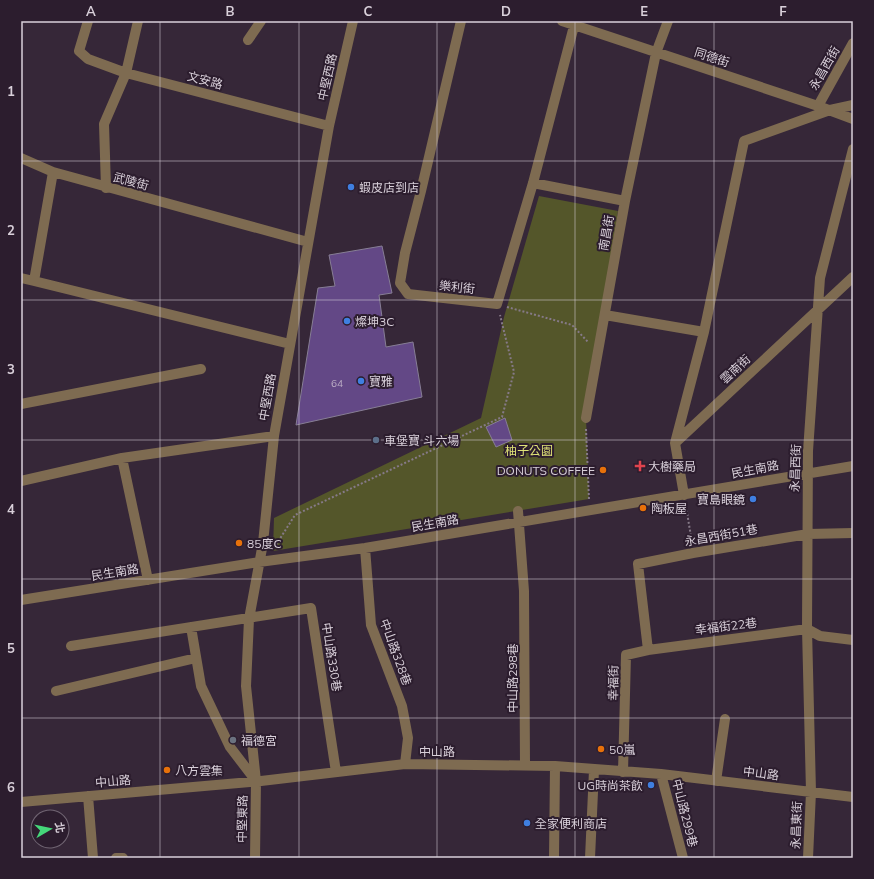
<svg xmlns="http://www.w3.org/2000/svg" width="874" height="879" viewBox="0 0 874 879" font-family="Mulish,'Noto Sans TC',sans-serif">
	<rect width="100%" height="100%" fill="#362738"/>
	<path fill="#54562a" d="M 539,196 L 618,211 L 586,418 L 589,499 L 273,551 L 274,518 L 481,418 L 504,317 Z"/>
	<path fill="#634886" stroke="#877e95" d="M 382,246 L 392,293 L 379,295 L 386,347 L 413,342 L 422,397 L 296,425 L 318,288 L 335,286 L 329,255 Z
		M 505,418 L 512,440 L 496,447 L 486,427 Z"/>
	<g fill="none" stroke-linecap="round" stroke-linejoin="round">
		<path stroke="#867a88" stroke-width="2" stroke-dasharray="2 2" stroke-linecap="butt" d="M 507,307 L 572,325 L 588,342
			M 586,429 L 589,499
			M 686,506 L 692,543
			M 274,548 L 295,515 L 502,417 L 514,372 L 500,315"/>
		<path stroke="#7e6b51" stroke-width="10" d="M 88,21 L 79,51 L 88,59 L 126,73 L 329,126
			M 461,21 L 421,191 L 405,253 L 400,283 L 408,294 L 497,304 L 533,183 L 574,26
			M 562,21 L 818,106 L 853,119
			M 248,40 L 261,21
			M 818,106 L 853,43
			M 21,158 L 53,172
			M 533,183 L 625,201
			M 106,188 L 104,124 L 126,73 L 138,21
			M 21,278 L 34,281 L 53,172 L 308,242
			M 34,281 L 290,344
			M 605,315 L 704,332
			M 21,404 L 201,369
			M 586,418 L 625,201 L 656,53 L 668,21
			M 675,443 L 853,277
			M 122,458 L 148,580
			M 21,481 L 122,458 L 274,436
			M 684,495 L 675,443 L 704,332 L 744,141 L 830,110 L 853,105
			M 518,511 L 524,591 L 525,764
			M 365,548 L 371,625 L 402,706 L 408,738 L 405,764
			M 21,600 L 259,562 L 365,548 L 853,466
			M 191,627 L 201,686 L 230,747 L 256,781
			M 71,646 L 311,608 L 336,772
			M 648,650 L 807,629 L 820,636 L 853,640
			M 56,691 L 196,658
			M 623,772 L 626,655 L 648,650 L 638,564 L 693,553 L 808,534 L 853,533
			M 661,774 L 683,858
			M 716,781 L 725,719
			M 88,796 L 93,858
			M 21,802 L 261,781 L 405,764 L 555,766 L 661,774 L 853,797
			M 116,858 L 123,858
			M 255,858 L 256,781 L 246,686 L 249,619 L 263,543 L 274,436 L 329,126 L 353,21
			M 554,858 L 555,766
			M 590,858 L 594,770
			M 808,858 L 811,792 L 807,629 L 808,451 L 820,278 L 853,149"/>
	</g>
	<path fill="none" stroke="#d9d0da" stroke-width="1" stroke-opacity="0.55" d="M 160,21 L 160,858M 299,21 L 299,858M 437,21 L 437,858M 575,21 L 575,858M 714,21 L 714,858M 21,161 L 853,161M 21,300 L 853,300M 21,440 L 853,440M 21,579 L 853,579M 21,718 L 853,718"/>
	<g fill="#3f7fe0" stroke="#2c1d2e" stroke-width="1.5">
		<circle cx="351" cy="187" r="4"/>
		<circle cx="347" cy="321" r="4"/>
		<circle cx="361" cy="381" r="4"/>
		<circle cx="753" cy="499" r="4"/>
		<circle cx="651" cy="785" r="4"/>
		<circle cx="527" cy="823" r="4"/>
	</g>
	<circle fill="#5c6f8a" stroke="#2c1d2e" stroke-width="1.5" cx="376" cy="440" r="4"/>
	<path fill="#e0444e" stroke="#2c1d2e" stroke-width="1.5" d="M638 460h4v4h4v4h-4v4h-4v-4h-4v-4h4z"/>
	<g fill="#e8710a" stroke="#2c1d2e" stroke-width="1.5">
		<circle cx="603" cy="470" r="4"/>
		<circle cx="643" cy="508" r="4"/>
		<circle cx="239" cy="543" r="4"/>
		<circle cx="601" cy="749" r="4"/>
		<circle cx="167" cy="770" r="4"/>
	</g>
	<circle fill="#6b7280" stroke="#2c1d2e" stroke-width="1.5" cx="233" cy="740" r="4"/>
	<g text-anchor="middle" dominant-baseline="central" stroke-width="4" stroke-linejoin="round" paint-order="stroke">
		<g font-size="10" fill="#bcaec5">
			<text x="337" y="383">64</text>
		</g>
		<g font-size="12" fill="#d9d0da" stroke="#2c1d2e">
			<text transform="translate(712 57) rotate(18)">同德街</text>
			<text transform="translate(824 68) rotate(-60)">永昌西街</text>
			<text transform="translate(327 77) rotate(-77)">中堅西路</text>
			<text transform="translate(205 80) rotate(15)">文安路</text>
			<text transform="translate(131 181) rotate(15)">武陵街</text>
			<text transform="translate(606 233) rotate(-80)">南昌街</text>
			<text transform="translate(457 287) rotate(6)">樂利街</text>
			<text transform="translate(735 369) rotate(-43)">雲南街</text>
			<text transform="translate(267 397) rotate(-80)">中堅西路</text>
			<text transform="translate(795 468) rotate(-88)">永昌西街</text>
			<text transform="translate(755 469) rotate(-11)">民生南路</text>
			<text transform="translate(435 523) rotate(-10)">民生南路</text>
			<text transform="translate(721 535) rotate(-10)">永昌西街51巷</text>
			<text transform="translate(115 572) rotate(-9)">民生南路</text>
			<text transform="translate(726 626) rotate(-7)">幸福街22巷</text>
			<text transform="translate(396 652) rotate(70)">中山路328巷</text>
			<text transform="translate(332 657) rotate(81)">中山路330巷</text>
			<text transform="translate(512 678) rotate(-90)">中山路298巷</text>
			<text transform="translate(613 683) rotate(-89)">幸福街</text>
			<text x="437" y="751">中山路</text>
			<text transform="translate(761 773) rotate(7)">中山路</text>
			<text transform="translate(113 781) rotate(-5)">中山路</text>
			<text transform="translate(685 813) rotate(76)">中山路299巷</text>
			<text transform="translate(242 819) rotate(-89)">中堅東路</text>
			<text transform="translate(796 825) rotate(-88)">永昌東街</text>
		</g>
		<g font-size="12" fill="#d9d0da" stroke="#2c1d2e" text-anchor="start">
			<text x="359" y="187">蝦皮店到店</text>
			<text x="355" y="321">燦坤3C</text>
			<text x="369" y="381">寶雅</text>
			<text x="384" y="440">車堡寶 斗六場</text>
			<text x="648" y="466">大樹藥局</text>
			<text x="595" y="470" text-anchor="end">DONUTS COFFEE</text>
			<text x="745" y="499" text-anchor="end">寶島眼鏡</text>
			<text x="651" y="508">陶板屋</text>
			<text x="247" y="543">85度C</text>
			<text x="241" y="740">福德宮</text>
			<text x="609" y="749">50嵐</text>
			<text x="175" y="770">八方雲集</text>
			<text x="643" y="785" text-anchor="end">UG時尚茶飲</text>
			<text x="535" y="823">全家便利商店</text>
		</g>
		<g font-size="12" fill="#e0e377" stroke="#2c1d2e">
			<text x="529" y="450">柚子公園</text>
		</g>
	</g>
	<rect width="874" height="879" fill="none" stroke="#2c1d2e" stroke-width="44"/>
	<g transform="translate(50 829) rotate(81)"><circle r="19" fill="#2c1d2e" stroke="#716573"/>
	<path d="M0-3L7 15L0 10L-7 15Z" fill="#45d77a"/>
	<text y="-6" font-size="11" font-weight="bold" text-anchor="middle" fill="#d9d0da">北</text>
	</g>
	<rect x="22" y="22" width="830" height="835" fill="none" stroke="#d9d0da" stroke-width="1.5"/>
	<g font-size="13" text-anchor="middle" font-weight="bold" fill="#d9d0da">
		<text x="91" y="16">A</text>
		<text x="230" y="16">B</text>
		<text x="368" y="16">C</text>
		<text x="506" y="16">D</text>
		<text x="644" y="16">E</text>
		<text x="783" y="16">F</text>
		<text x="11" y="96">1</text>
		<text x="11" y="235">2</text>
		<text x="11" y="374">3</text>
		<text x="11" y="514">4</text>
		<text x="11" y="653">5</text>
		<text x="11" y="792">6</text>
	</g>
</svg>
